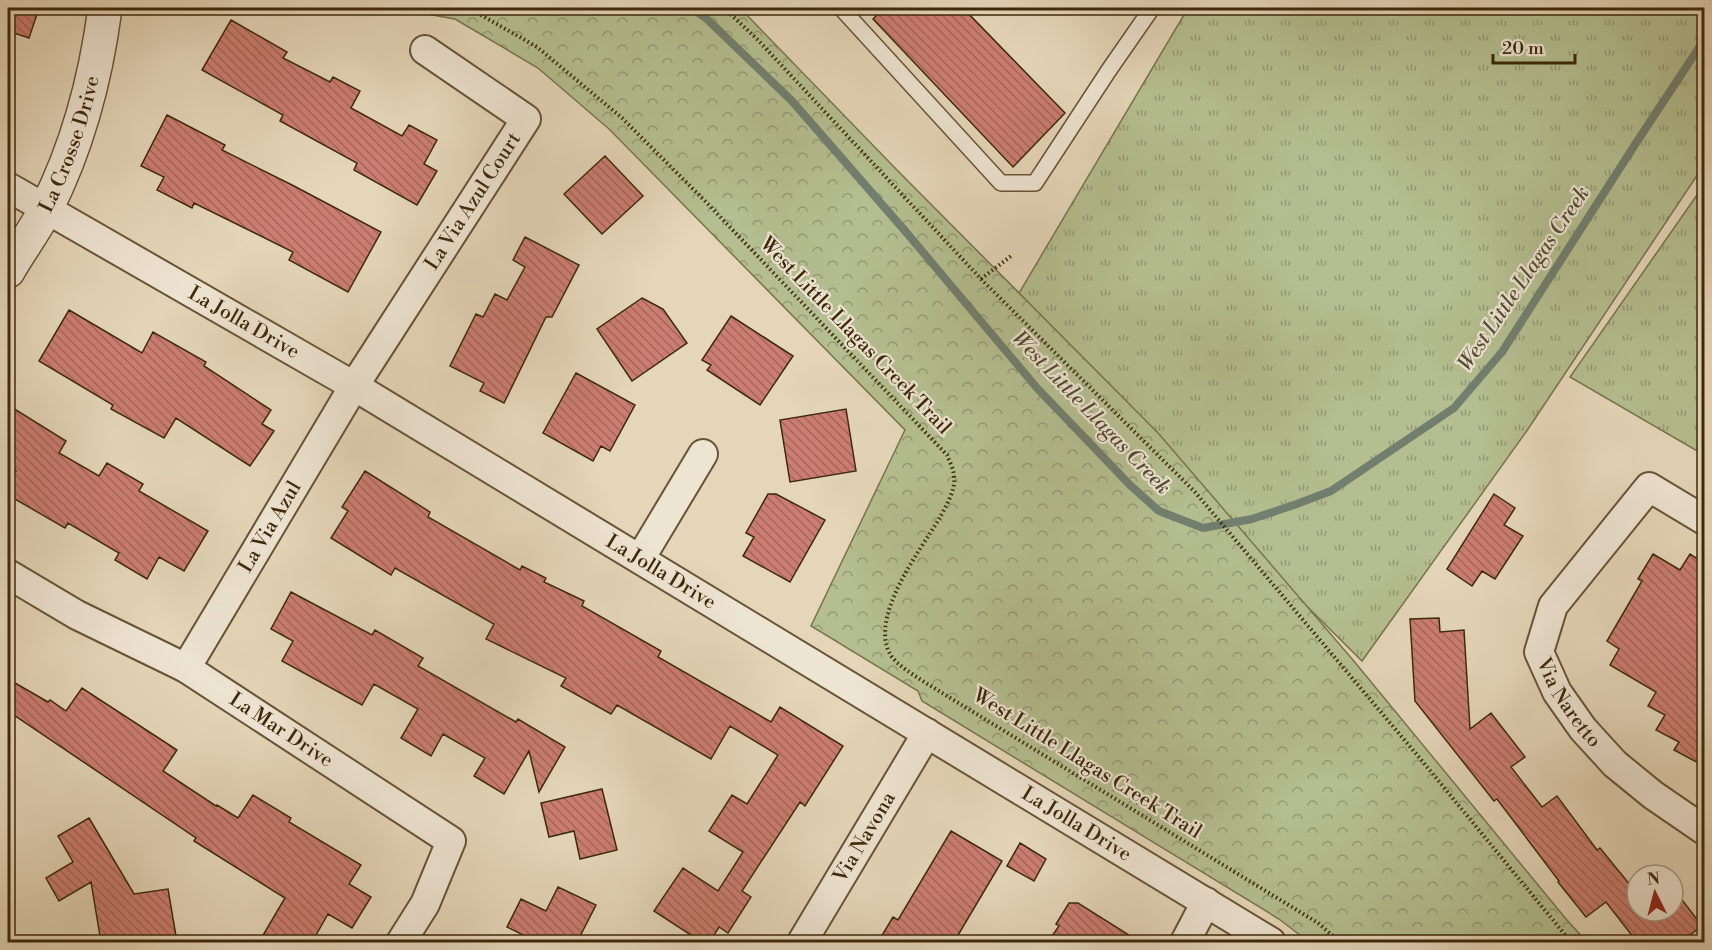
<svg xmlns="http://www.w3.org/2000/svg" width="1712" height="950" viewBox="0 0 1712 950" font-family="'Libre Bodoni',serif">
	<defs>
		<pattern id="grass-tufts" width="24" height="20" patternUnits="userSpaceOnUse" patternTransform="scale(1.5)"><rect width="24" height="20" fill="#b4be90"/><path d="M3 7l-1-3M5 7V3M7 7l1-3M15 17l-1-3M17 17v-4M19 17l1-3" fill="none" stroke="#949a74"/></pattern>
		<pattern id="forest-crowns" width="20" height="18" patternUnits="userSpaceOnUse" patternTransform="scale(1.5)"><rect width="20" height="18" fill="#b4be90"/><path d="M2 6a3 3 0 1 1 6 0M12 15a3 3 0 1 1 6 0" fill="none" stroke="#949a74"/></pattern>
		<pattern id="building-back-hatch" width="6" height="6" patternUnits="userSpaceOnUse" patternTransform="scale(1.5)"><rect width="6" height="6" fill="#cb7d71"/><path d="M-1 5l2 2M0 0l6 6M5-1l2 2" fill="none" stroke="#a6665b"/></pattern>
	</defs>
	<rect width="100%" height="100%" fill="#e5d6b9"/>
	<filter id="stains"><feTurbulence type="fractalNoise" baseFrequency=".00333" numOctaves="4"/><feColorMatrix values="0 0 0 0 .2 0 0 0 0 .09 0 0 0 0 .02 0 0 0 .5 -.17"/></filter>
	<radialGradient id="worn" r=".72"><stop offset=".6" stop-color="#630" stop-opacity="0"/><stop offset="1" stop-color="#630" stop-opacity=".3"/></radialGradient>
	<path fill="url(#grass-tufts)" stroke="#78744e" stroke-width="1.5" d="M 1188,8 L 1704,8 L 1704,165 L 1526,432 L 1362,661 L 1009,310 Z
		M 1704,185 L 1704,455 L 1570,377 Z"/>
	<path fill="url(#forest-crowns)" stroke="#78744e" stroke-width="1.5" d="M 392,8 L 740,8 L 895,168 L 1159,434 L 1353,660 L 1566,919 L 1587,942 L 1309,942 L 1279,919 L 922,701 L 918,691 L 811,626 L 905,430 L 609,129 L 538,68 L 455,19 Z"/>
	<g fill="none" stroke-linecap="round" stroke-linejoin="round">
		<path stroke="#727f6f" stroke-width="8" d="M 692,8 L 708,20 L 792,101 L 906,232 L 1037,388 L 1130,485 L 1159,511 L 1203,528 L 1252,519 L 1294,505 L 1331,491 L 1454,408 L 1502,352 L 1636,143 L 1704,40"/>
	</g>
	<path fill="url(#building-back-hatch)" stroke="#3d290b" stroke-width="1.5" d="M 8,8 L 39,8 L 29,38 L 8,31 Z
		M 884,8 L 963,8 L 1065,113 L 1013,167 L 873,19 Z
		M 231,20 L 287,52 L 283,58 L 330,82 L 333,77 L 360,91 L 351,108 L 402,136 L 409,125 L 437,140 L 424,164 L 437,171 L 417,205 L 354,170 L 357,163 L 280,121 L 283,115 L 202,70 Z
		M 167,115 L 225,145 L 222,150 L 294,186 L 381,232 L 348,292 L 289,260 L 293,252 L 194,203 L 192,208 L 157,190 L 164,177 L 141,166 Z
		M 605,156 L 643,196 L 602,234 L 564,194 Z
		M 525,237 L 579,265 L 552,317 L 546,317 L 504,403 L 480,391 L 484,383 L 450,366 L 476,314 L 483,317 L 495,294 L 507,300 L 525,267 L 513,260 Z
		M 642,298 L 663,309 L 687,343 L 632,381 L 597,329 Z
		M 69,310 L 142,353 L 153,332 L 206,362 L 204,366 L 271,410 L 262,424 L 274,431 L 250,466 L 176,418 L 164,438 L 111,409 L 113,405 L 39,361 Z
		M 731,316 L 793,356 L 760,405 L 707,370 L 711,365 L 702,360 Z
		M 576,373 L 635,405 L 610,451 L 601,446 L 593,461 L 543,433 Z
		M 8,405 L 66,441 L 59,453 L 99,476 L 107,463 L 143,484 L 139,491 L 208,531 L 184,571 L 159,557 L 147,579 L 115,560 L 119,553 L 68,523 L 65,528 L 8,495 L 8,484 L 16,471 L 8,466 Z
		M 846,409 L 856,471 L 790,482 L 780,420 Z
		M 365,471 L 430,512 L 428,517 L 520,570 L 522,566 L 546,578 L 544,582 L 584,601 L 582,606 L 661,651 L 658,657 L 771,722 L 780,707 L 843,746 L 805,806 L 800,802 L 742,891 L 751,897 L 728,933 L 719,927 L 711,940 L 704,936 L 700,941 L 654,911 L 683,868 L 718,891 L 743,852 L 709,831 L 732,795 L 747,804 L 778,755 L 730,726 L 711,759 L 617,705 L 611,714 L 561,686 L 566,678 L 486,639 L 494,624 L 395,568 L 391,575 L 331,538 L 348,511 L 342,507 Z
		M 768,494 L 776,494 L 825,520 L 790,582 L 743,556 L 754,537 L 746,533 Z
		M 1494,494 L 1515,508 L 1504,525 L 1523,536 L 1495,579 L 1482,571 L 1472,586 L 1447,569 Z
		M 1653,554 L 1680,570 L 1690,554 L 1704,563 L 1704,766 L 1674,750 L 1679,742 L 1656,730 L 1665,715 L 1648,706 L 1656,692 L 1610,665 L 1619,649 L 1607,641 L 1642,581 L 1638,579 Z
		M 291,592 L 372,635 L 375,630 L 423,658 L 418,666 L 516,722 L 518,719 L 565,747 L 539,792 L 529,751 L 504,794 L 474,776 L 485,758 L 443,734 L 431,756 L 401,738 L 418,709 L 374,684 L 362,705 L 282,661 L 293,641 L 271,629 Z
		M 1439,618 L 1440,632 L 1464,630 L 1470,729 L 1491,713 L 1525,757 L 1511,767 L 1542,807 L 1557,796 L 1597,850 L 1600,848 L 1635,891 L 1637,889 L 1637,911 L 1673,911 L 1673,888 L 1702,926 L 1680,942 L 1637,942 L 1606,902 L 1586,917 L 1558,882 L 1559,881 L 1497,799 L 1494,801 L 1415,701 L 1410,619 Z
		M 8,679 L 48,702 L 50,700 L 66,711 L 82,688 L 177,750 L 163,771 L 216,806 L 217,805 L 238,818 L 253,795 L 291,818 L 289,822 L 361,865 L 349,884 L 371,897 L 352,928 L 328,914 L 312,942 L 259,942 L 285,898 L 194,841 L 196,838 L 8,711 Z
		M 602,789 L 617,850 L 580,859 L 574,831 L 549,837 L 541,803 Z
		M 89,818 L 134,894 L 168,889 L 177,942 L 101,942 L 91,882 L 59,901 L 46,878 L 73,862 L 58,836 Z
		M 951,831 L 1002,861 L 954,942 L 878,942 L 893,917 L 898,920 Z
		M 1020,843 L 1046,859 L 1034,881 L 1007,866 Z
		M 558,887 L 596,905 L 577,942 L 537,942 L 507,927 L 521,899 L 546,911 Z
		M 1069,903 L 1078,903 L 1140,942 L 1048,942 L 1059,926 L 1056,924 Z"/>
	<g fill="none" stroke-linecap="round" stroke-linejoin="round">
		<g stroke="#675436" stroke-width="18">
			<path id="service" d="M 841,8 L 1001,183 L 1035,183 L 1109,70 L 1152,8"/>
		</g>
		<g stroke="#675436" stroke-width="32">
			<g id="minor">
				<path id="s1" d="M 8,187 L 354,386 L 1271,942"/>
				<path id="s2" d="M 1704,520 L 1649,487 L 1553,606 L 1539,652 L 1557,692 L 1583,729 L 1615,764 L 1653,795 L 1704,830"/>
				<path d="M 640,559 L 703,454"/>
				<path id="s3" d="M 8,574 L 77,615 L 186,668 L 451,841 L 425,904 L 401,942"/>
				<path id="s4" d="M 186,668 L 354,386 L 526,119 L 425,50"/>
				<path id="s5" d="M 802,942 L 927,733"/>
				<path d="M 1185,942 L 1206,902"/>
			</g>
		</g>
		<g stroke="#675436" stroke-width="36">
			<g id="tertiary">
				<path id="s6" d="M 8,271 C 20,250 35,230 46,209 C 78,146 96,77 105,8"/>
			</g>
		</g>
		<path stroke="#3d290b" stroke-width="4" stroke-dasharray="1.5 3" stroke-linecap="butt" d="M 469,8 L 537,47 L 622,118 L 706,202 L 947,455 C 949,461 954,469 954,477 C 956,490 945,508 939,519 C 920,551 866,620 892,657 C 899,666 911,673 921,680 L 1318,923 L 1340,942
			M 724,8 L 757,39 L 981,279 L 1195,492 L 1423,762 L 1571,942
			M 981,279 L 1011,256"/>
		<use href="#service" stroke="#eee4d2" stroke-width="15"/>
		<use href="#minor" stroke="#eee4d2" stroke-width="28"/>
		<use href="#tertiary" stroke="#eee4d2" stroke-width="33"/>
	</g>
	<g text-anchor="middle" dominant-baseline="central" stroke-width="4.5" stroke-linejoin="round" paint-order="stroke">
		<g font-size="20" fill="#3d290b" stroke="#eee4d2">
			<text stroke="none"><textPath href="#s6" startOffset="142">La Crosse Drive</textPath></text>
			<text stroke="none"><textPath href="#s4" startOffset="548">La Via Azul Court</textPath></text>
			<text stroke="none"><textPath href="#s1" startOffset="272">La Jolla Drive</textPath></text>
			<text transform="translate(855 336) rotate(46)">West Little Llagas Creek Trail</text>
			<text stroke="none"><textPath href="#s4" startOffset="164">La Via Azul</textPath></text>
			<text stroke="none"><textPath href="#s1" startOffset="758">La Jolla Drive</textPath></text>
			<text stroke="none"><textPath href="#s2" startOffset="324">Via Naretto</textPath></text>
			<text stroke="none"><textPath href="#s3" startOffset="315">La Mar Drive</textPath></text>
			<text transform="translate(1087 764) rotate(32)">West Little Llagas Creek Trail</text>
			<text stroke="none"><textPath href="#s1" startOffset="1244">La Jolla Drive</textPath></text>
			<text stroke="none"><textPath href="#s5" startOffset="122">Via Navona</textPath></text>
		</g>
		<g font-size="21" font-style="italic" fill="#534d35" stroke="#eee4d2">
			<text transform="translate(1524 279) rotate(-56)">West Little Llagas Creek</text>
			<text transform="translate(1091 413) rotate(46)">West Little Llagas Creek</text>
		</g>
	</g>
	<rect width="1712" height="950" fill="none" stroke="#e5d6b9" stroke-width="30"/>
	<rect x="9" y="9" width="1694" height="932" fill="none" stroke="#3d290b" stroke-width="3"/>
	<rect x="15" y="15" width="1682" height="920" fill="none" stroke="#3d290b" stroke-width="1.5"/>
	<g transform="translate(1655 893) rotate(354)"><circle r="28" fill="#eee4d2" stroke="#a79982" stroke-width="1.5"/>
	<path d="M0-4.5L10 22L0 15L-10 22Z" fill="#8f2418"/>
	<text y="-9" font-size="16" font-weight="bold" text-anchor="middle" fill="#3d290b">N</text>
	</g>
	<path d="M1493 54v9h82v-9" fill="none" stroke="#3d290b" stroke-width="3"/>
	<text x="1502" y="54" font-size="18" fill="#3d290b" stroke="#eee4d2" stroke-width="4.5" paint-order="stroke">20 m</text>
	<rect width="100%" height="100%" filter="url(#stains)"/>
	<rect width="100%" height="100%" fill="url(#worn)"/>
</svg>
